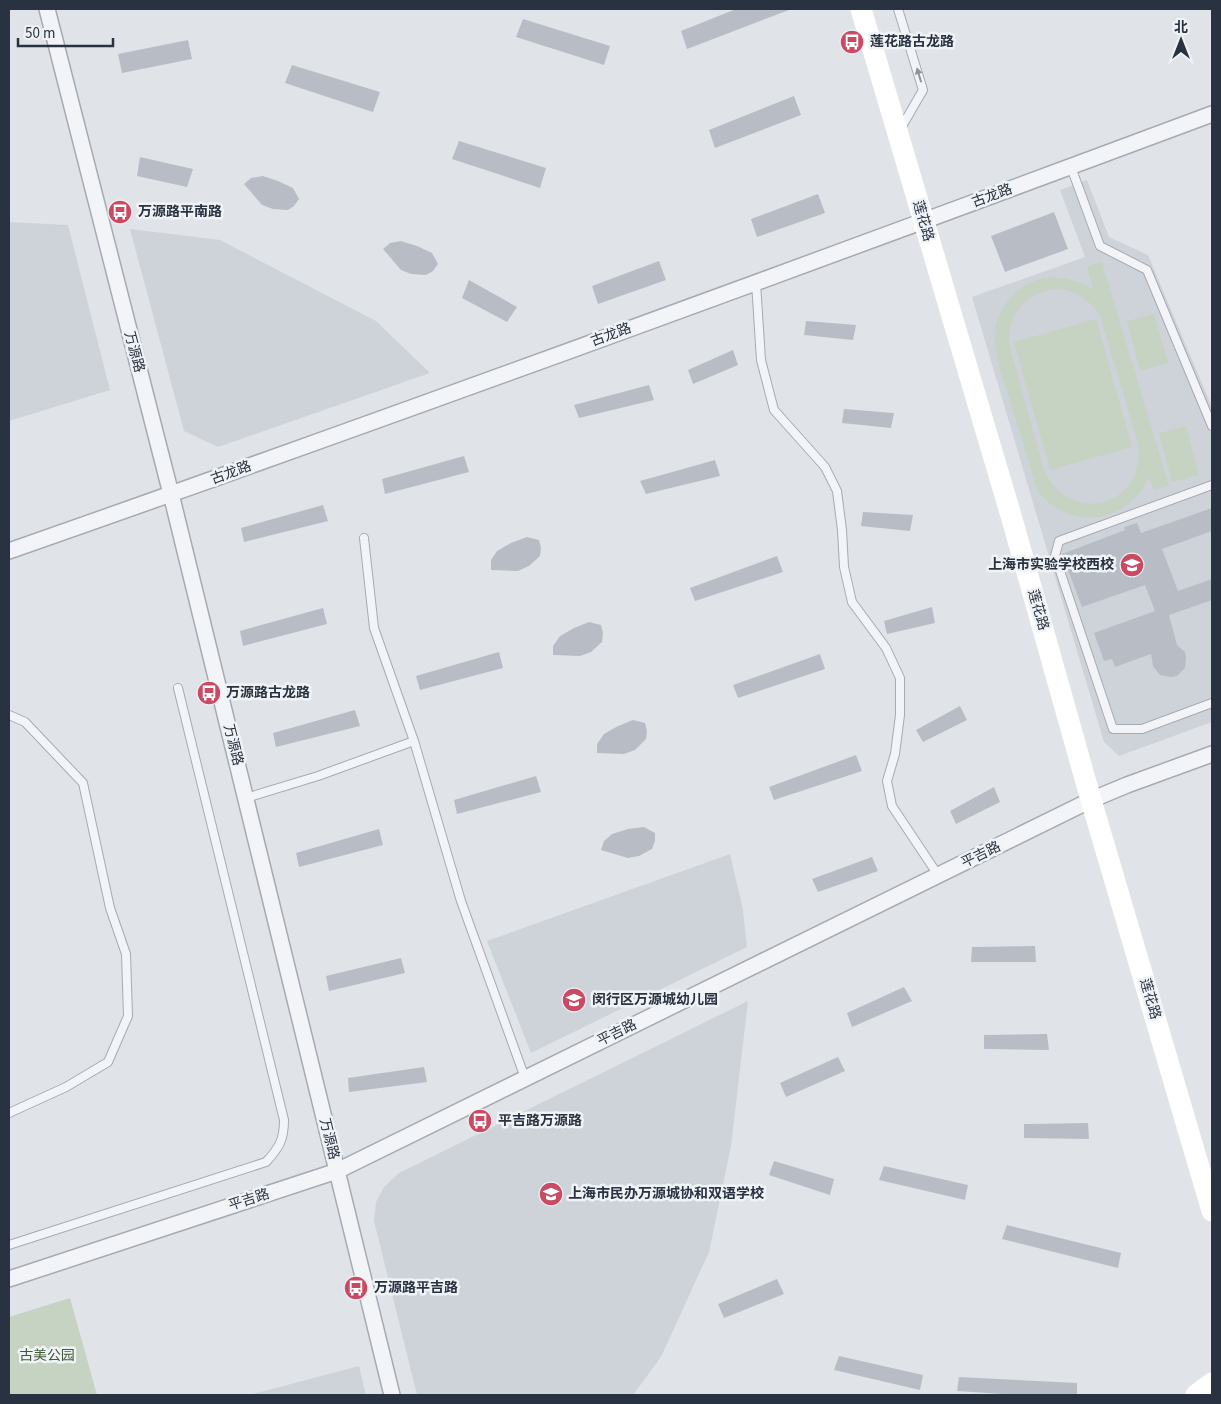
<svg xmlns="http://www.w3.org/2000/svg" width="1221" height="1404" viewBox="0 0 1221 1404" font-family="'Source Sans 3','Noto Sans SC',sans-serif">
	<rect width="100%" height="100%" fill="#e0e4e9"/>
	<path fill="#ced3da" d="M 1087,180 L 1109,237 L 1148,255 L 1212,407 L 1212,722 L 1119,756 L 1104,742 L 972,297 L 1085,257 L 1060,190 Z
		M 9,222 L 68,225 L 110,390 L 9,421 Z
		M 130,229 L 220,240 L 376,321 L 430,373 L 218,447 L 184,431 Z
		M 730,854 L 743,910 L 747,947 L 531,1053 L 487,941 Z
		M 748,1001 L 731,1146 L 709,1252 L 661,1357 L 633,1395 L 417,1395 L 374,1221 L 376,1202 L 384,1187 L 399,1173 Z
		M 359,1366 L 366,1395 L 249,1395 Z"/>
	<path fill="#c6d2c2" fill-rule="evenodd" d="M 1102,262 L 1169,486 L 1154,490 L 1149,477 C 1136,509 1099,526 1066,513 C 1054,509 1046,500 1038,492 C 1029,462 1019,431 1010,400 C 1003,378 992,353 995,329 C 998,312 1009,295 1024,286 C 1048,272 1070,277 1093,289 L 1087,266 ZM 1062,289 C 1079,293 1091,301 1100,316 L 1138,443 C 1147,506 1071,528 1044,470 L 1009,344 C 1008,309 1029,290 1062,289 Z
		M 1154,314 L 1168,363 L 1140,371 L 1127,321 Z
		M 1096,319 L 1132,447 L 1050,470 L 1014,342 Z
		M 1186,426 L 1199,475 L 1172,482 L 1159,433 Z
		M 70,1298 L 97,1395 L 9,1395 L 9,1317 Z"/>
	<path fill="#b8bdc5" d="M 736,9 L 789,10 L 687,49 L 681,31 Z
		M 523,19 L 610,46 L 604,65 L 516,37 Z
		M 188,40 L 192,59 L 122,73 L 118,54 Z
		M 292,65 L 380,92 L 373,112 L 285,83 Z
		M 794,96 L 801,115 L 715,148 L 709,130 Z
		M 459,141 L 546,168 L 540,188 L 452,159 Z
		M 140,157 L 193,169 L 187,187 L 137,176 Z
		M 263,176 L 278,181 L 293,188 L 299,199 L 294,206 L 288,210 L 273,209 L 262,205 L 244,184 L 251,178 Z
		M 818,194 L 825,213 L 757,237 L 751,219 Z
		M 1054,212 L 1068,249 L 1005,272 L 991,236 Z
		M 401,241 L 417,246 L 432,253 L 438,264 L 433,271 L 426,275 L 411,274 L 401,270 L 383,249 L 390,243 Z
		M 659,261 L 666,280 L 598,304 L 592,286 Z
		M 469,280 L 517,307 L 507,322 L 462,298 Z
		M 806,321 L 856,325 L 853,340 L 804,335 Z
		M 733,350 L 738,365 L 693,384 L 688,370 Z
		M 649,385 L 654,400 L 579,418 L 574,405 Z
		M 844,409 L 894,413 L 891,428 L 842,423 Z
		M 464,456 L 469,472 L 385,494 L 382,479 Z
		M 715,460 L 720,476 L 646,494 L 640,481 Z
		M 323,505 L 328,521 L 244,542 L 241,528 Z
		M 1212,508 L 1212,531 L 1162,549 L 1178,591 L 1212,579 L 1212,600 L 1169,615 L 1177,645 L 1185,652 L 1186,658 L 1185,668 L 1177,676 L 1171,677 L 1160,675 L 1153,666 L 1151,654 L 1115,667 L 1112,659 L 1104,661 L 1094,633 L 1155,611 L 1145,585 L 1082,607 L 1062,554 L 1125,530 L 1124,527 L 1137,523 L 1141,533 Z
		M 863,512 L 913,515 L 910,531 L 861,526 Z
		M 527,537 L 539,540 L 541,548 L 540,556 L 529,566 L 518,571 L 491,570 L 491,560 L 497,551 L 511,543 Z
		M 777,556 L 783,572 L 695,601 L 690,588 Z
		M 932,607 L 935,623 L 887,634 L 884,621 Z
		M 323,608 L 327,624 L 243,646 L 240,631 Z
		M 589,622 L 601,625 L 603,633 L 602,642 L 591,652 L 580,656 L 553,655 L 553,646 L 560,636 L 574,628 Z
		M 499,652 L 503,668 L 420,690 L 416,676 Z
		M 820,654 L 825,669 L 738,698 L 733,685 Z
		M 960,706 L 967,720 L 923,742 L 916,730 Z
		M 355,710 L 360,726 L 276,747 L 273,733 Z
		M 633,720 L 645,723 L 647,731 L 646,739 L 635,750 L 624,754 L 597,753 L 597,744 L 604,734 L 618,726 Z
		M 856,755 L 862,771 L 774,800 L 769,787 Z
		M 536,776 L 541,792 L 457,814 L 454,800 Z
		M 994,787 L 1000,802 L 956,824 L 950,811 Z
		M 644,827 L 655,833 L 655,841 L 652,849 L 639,856 L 628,858 L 601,850 L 604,841 L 612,834 L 628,829 Z
		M 379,829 L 383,845 L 299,867 L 296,853 Z
		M 872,857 L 878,871 L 818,892 L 812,879 Z
		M 1035,946 L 1036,962 L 971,962 L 972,947 Z
		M 401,958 L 405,973 L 329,991 L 326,976 Z
		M 904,987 L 912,1001 L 852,1027 L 847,1013 Z
		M 1047,1034 L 1049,1050 L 984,1049 L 984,1035 Z
		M 838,1057 L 845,1071 L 786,1097 L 780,1083 Z
		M 424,1067 L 427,1082 L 349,1092 L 348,1078 Z
		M 1088,1123 L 1089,1139 L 1024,1138 L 1024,1124 Z
		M 774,1161 L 834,1179 L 830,1195 L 769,1175 Z
		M 884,1166 L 968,1185 L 965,1200 L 879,1180 Z
		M 1007,1225 L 1121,1253 L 1118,1268 L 1002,1239 Z
		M 777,1279 L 784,1294 L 724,1318 L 718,1304 Z
		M 839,1356 L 923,1375 L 920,1390 L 834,1370 Z
		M 959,1377 L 1077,1383 L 1077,1395 L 1019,1395 L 957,1391 Z"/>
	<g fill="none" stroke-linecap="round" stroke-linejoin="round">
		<g stroke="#a5abb3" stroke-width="10">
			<path id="service" d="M 898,9 L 923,90 L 901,128
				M 1071,167 L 1100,246 L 1147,270 L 1212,426
				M 756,283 L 761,360 L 774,410 L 825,467 L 837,491 L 842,530 L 844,567 L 852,602 L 886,648 L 900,678 L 900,715 L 895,754 L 887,781 L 892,806 L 938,875
				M 1212,485 L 1059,541 L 1055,556 L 1113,729 L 1142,729 L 1212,703
				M 364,538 L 374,628 L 414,741 L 461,901 L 525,1078
				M 9,715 L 25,722 L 83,783 L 110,908 L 126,954 L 128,1016 L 108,1062 L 66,1087 L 9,1113
				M 246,798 L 318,776 L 414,741
				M 9,1245 L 266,1162 C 279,1148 284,1140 284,1120 L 178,688"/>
		</g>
		<g stroke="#a5abb3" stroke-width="18">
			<path id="minor" d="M 47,9 L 171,494 L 392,1395
				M 9,551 C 412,410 812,263 1212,114
				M 9,1279 L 337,1171 L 1091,800 L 1127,785 L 1212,754"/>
		</g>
		<use href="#service" stroke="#f3f4f7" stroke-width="8"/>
		<use href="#minor" stroke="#f3f4f7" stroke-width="15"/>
		<path stroke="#fff" stroke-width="21" d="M 861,9 L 1012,519 L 1091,800 L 1212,1211
			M 1196,1395 L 1212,1383"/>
	</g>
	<defs><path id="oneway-solid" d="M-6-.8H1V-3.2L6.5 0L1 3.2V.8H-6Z" transform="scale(1.25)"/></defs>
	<use fill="#8e939c" href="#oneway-solid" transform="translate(919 75) rotate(-107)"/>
	<defs>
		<g id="bus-disc" transform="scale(1.25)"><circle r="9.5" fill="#c94a62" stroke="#f0f3f6"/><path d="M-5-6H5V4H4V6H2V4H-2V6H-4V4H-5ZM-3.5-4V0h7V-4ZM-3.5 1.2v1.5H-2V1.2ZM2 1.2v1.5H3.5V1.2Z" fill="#fff"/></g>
		<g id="school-disc" transform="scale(1.25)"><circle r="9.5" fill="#c94a62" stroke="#f0f3f6"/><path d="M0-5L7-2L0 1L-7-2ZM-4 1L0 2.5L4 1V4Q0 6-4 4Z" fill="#fff"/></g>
	</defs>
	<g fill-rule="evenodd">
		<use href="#bus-disc" x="852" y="42"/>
		<use href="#bus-disc" x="120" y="212"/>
		<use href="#school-disc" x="1132" y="565"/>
		<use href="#bus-disc" x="209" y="693"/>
		<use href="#school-disc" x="574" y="1000"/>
		<use href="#bus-disc" x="480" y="1121"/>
		<use href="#school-disc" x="551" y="1194"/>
		<use href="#bus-disc" x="356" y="1288"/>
	</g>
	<g text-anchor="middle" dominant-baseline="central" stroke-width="5" stroke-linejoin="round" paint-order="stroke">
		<g font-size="14" font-weight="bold" fill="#293240" stroke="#f0f3f6" text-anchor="start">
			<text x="870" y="42">莲花路古龙路</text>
			<text x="138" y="212">万源路平南路</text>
			<text x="1114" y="565" text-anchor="end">上海市实验学校西校</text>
			<text x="226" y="693">万源路古龙路</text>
			<text x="592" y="1000">闵行区万源城幼儿园</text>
			<text x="498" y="1121">平吉路万源路</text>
			<text x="568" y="1194">上海市民办万源城协和双语学校</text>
			<text x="374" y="1288">万源路平吉路</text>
		</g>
		<g font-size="14" fill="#293240" stroke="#f0f3f6">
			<text transform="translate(992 196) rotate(-20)">古龙路</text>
			<text transform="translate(923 221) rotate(74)">莲花路</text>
			<text transform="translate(611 335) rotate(-20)">古龙路</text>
			<text transform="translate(134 352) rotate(75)">万源路</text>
			<text transform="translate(231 473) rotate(-20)">古龙路</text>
			<text transform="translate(1038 610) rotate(74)">莲花路</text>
			<text transform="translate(233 745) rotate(76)">万源路</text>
			<text transform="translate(981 855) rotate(-26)">平吉路</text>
			<text transform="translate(1150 999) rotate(74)">莲花路</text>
			<text transform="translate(617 1033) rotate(-26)">平吉路</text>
			<text transform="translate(329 1139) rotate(76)">万源路</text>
			<text transform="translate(249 1200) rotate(-18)">平吉路</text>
		</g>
		<g font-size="14" fill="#3f5b37" stroke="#f0f3f6">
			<text x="47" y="1356">古美公园</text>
		</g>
	</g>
	<rect width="1221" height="1404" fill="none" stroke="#293240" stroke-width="20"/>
	<g transform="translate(1181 40)" stroke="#f0f3f6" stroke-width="4" paint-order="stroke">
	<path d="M0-4L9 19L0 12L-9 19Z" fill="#293240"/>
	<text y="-8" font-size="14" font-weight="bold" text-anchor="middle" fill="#293240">北</text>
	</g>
	<path d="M18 38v8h95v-8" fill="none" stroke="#293240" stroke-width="2.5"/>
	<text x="25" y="38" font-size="15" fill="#293240" stroke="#f0f3f6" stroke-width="4" paint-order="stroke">50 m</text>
</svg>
